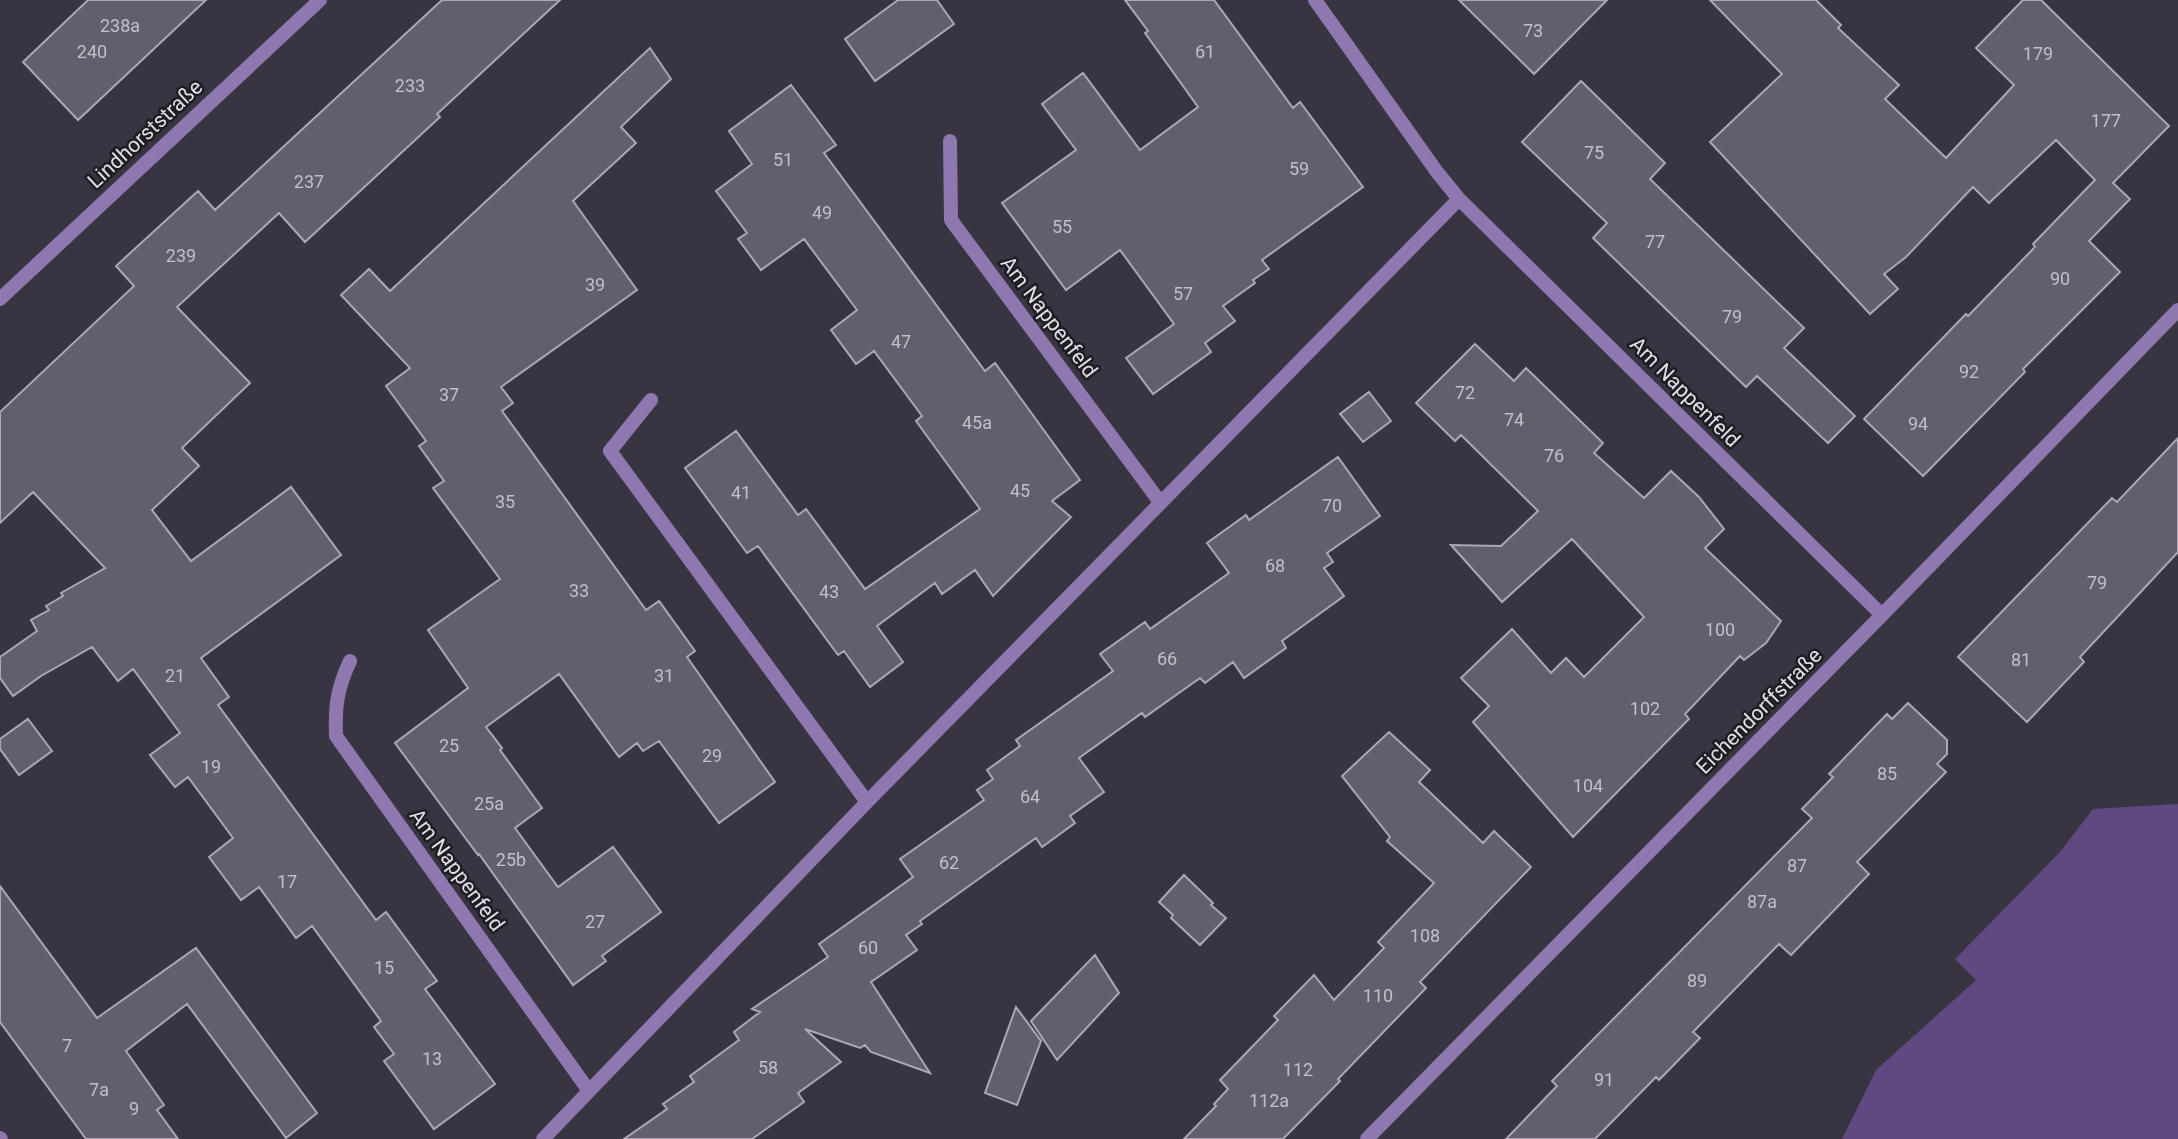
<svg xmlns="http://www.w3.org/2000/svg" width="2178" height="1139" viewBox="0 0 2178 1139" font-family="Roboto,sans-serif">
	<rect width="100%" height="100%" fill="#393441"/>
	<path fill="#604880" d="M 2178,804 L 2178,1139 L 1842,1139 L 1876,1070 L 1976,980 L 1955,959 L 2060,852 L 2093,809 Z"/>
	<path fill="#635e6c" stroke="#aca6b6" stroke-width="2" d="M 88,0 L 206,0 L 78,120 L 23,62 Z
		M 442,0 L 560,0 L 437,114 L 440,117 L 305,242 L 279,213 L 177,307 L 250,383 L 182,448 L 199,466 L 152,510 L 191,561 L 291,487 L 341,555 L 201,658 L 229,697 L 218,705 L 376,920 L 386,912 L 437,981 L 425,989 L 495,1084 L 434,1129 L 384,1061 L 394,1054 L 374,1027 L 381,1021 L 312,926 L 296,938 L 259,887 L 241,900 L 209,857 L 233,838 L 188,777 L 175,787 L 150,755 L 180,733 L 133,669 L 118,681 L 92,647 L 41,676 L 13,696 L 0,678 L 0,657 L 37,631 L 31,620 L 49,610 L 46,606 L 63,596 L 61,593 L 105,568 L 33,492 L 0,523 L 0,412 L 134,286 L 116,266 L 198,191 L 215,210 Z
		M 898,0 L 937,0 L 954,24 L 875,81 L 845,39 Z
		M 1125,0 L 1214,0 L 1293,108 L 1300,102 L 1363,187 L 1262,260 L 1269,269 L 1253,280 L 1255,283 L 1223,306 L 1235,321 L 1205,343 L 1211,352 L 1153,394 L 1126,358 L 1174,324 L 1120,250 L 1066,290 L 1002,203 L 1076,150 L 1042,104 L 1083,73 L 1140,150 L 1198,107 L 1145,33 L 1148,31 Z
		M 1459,0 L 1607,0 L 1534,74 Z
		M 1710,0 L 1816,0 L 1841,25 L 1838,28 L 1899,85 L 1885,99 L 1946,158 L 2014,85 L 1976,48 L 2023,0 L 2041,0 L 2169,126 L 2113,183 L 2130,199 L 2089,241 L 2120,272 L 2023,369 L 2025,372 L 1923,476 L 1864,419 L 1966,314 L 1968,316 L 2035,247 L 2033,244 L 2095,180 L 2056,140 L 1989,203 L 1973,187 L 1906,257 L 1884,274 L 1898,289 L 1870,314 L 1710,142 L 1782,74 Z
		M 650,48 L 671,79 L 621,127 L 636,143 L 573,201 L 637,290 L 501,387 L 513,403 L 502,411 L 646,610 L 659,601 L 695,651 L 687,657 L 775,782 L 719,823 L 659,741 L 643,751 L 637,743 L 619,757 L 559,674 L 486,727 L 502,748 L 500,750 L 542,808 L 515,828 L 558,887 L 613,847 L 661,912 L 602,956 L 606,961 L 573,985 L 479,854 L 478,855 L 395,743 L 468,688 L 428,630 L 500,579 L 433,488 L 444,481 L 419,446 L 426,441 L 386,386 L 410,368 L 341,295 L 369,269 L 390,291 Z
		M 1581,81 L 1665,163 L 1650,179 L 1804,328 L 1784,348 L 1855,416 L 1828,443 L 1757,376 L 1746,387 L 1593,238 L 1607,223 L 1522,142 Z
		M 791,85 L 836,145 L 824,153 L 985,371 L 995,363 L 1080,480 L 1052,501 L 1071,517 L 993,596 L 975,570 L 942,594 L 935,583 L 877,626 L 903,662 L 870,687 L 844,651 L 838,655 L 758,546 L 747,553 L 685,468 L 736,431 L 798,515 L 806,509 L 865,589 L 980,509 L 916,421 L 922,416 L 874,351 L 856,364 L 831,330 L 857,310 L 804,239 L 761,270 L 738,239 L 747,233 L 716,191 L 752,164 L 729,131 Z
		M 1475,344 L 1514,381 L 1526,368 L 1603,443 L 1594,453 L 1644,498 L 1671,471 L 1699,497 L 1724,529 L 1705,548 L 1781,621 L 1766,643 L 1744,660 L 1740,656 L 1685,714 L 1689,719 L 1573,837 L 1473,722 L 1489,706 L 1461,678 L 1512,629 L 1551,673 L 1566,658 L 1584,677 L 1644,617 L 1572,539 L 1502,602 L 1451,545 L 1501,546 L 1538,511 L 1461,435 L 1455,441 L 1416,403 Z
		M 1369,392 L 1391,421 L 1363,442 L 1340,414 Z
		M 2178,438 L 2178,552 L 2080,657 L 2084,662 L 2027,722 L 1958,657 L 2112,498 L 2117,502 Z
		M 1338,457 L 1380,516 L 1327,553 L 1333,562 L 1324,568 L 1344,596 L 1282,641 L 1286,648 L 1244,678 L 1233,662 L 1205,683 L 1200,678 L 1145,717 L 1142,713 L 1079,758 L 1104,792 L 1070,816 L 1075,823 L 1042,847 L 1036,838 L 920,921 L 922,924 L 906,935 L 917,950 L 871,982 L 930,1073 L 871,1052 L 865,1045 L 860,1048 L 805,1029 L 841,1062 L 798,1093 L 804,1102 L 752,1139 L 624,1139 L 667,1109 L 663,1104 L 694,1082 L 690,1076 L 739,1040 L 734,1032 L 760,1012 L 752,1009 L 828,957 L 819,944 L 913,877 L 900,859 L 984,800 L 977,790 L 993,779 L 987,770 L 1020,746 L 1016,740 L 1113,671 L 1100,654 L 1145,622 L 1150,629 L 1229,573 L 1207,543 L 1246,515 L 1249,520 Z
		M 1908,703 L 1947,740 L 1947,754 L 1937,764 L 1946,772 L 1857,862 L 1869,874 L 1791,955 L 1779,944 L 1693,1032 L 1700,1038 L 1659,1080 L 1656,1077 L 1595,1139 L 1506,1139 L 1557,1086 L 1552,1081 L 1812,818 L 1802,809 L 1833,777 L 1829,774 L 1887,714 L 1892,719 Z
		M 28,719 L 52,751 L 19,775 L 0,749 L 0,739 Z
		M 1389,732 L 1430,770 L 1419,782 L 1483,843 L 1494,831 L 1531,867 L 1420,982 L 1426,988 L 1338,1079 L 1340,1081 L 1283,1139 L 1184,1139 L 1216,1106 L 1214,1104 L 1228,1089 L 1220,1080 L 1278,1020 L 1274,1016 L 1314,975 L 1334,1000 L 1384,948 L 1378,942 L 1434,883 L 1387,841 L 1390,837 L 1342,776 Z
		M 1184,875 L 1213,903 L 1211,905 L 1226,918 L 1200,945 L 1171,918 L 1173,915 L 1159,902 Z
		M 0,886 L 97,1018 L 196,948 L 317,1113 L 286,1138 L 187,1004 L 126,1051 L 164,1105 L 157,1110 L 178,1139 L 86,1139 L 0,1022 Z
		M 1095,955 L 1119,993 L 1057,1060 L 1031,1021 Z
		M 1016,1007 L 1041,1041 L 1017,1105 L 985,1093 Z"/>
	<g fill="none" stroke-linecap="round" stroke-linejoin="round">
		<path stroke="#8e78af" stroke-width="14" d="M 1315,0 L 1437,172 L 1459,199 L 1882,615
			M 950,141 L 951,220 L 1160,502
			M 651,400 L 610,451 L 867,802
			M 350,661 C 337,689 335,706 336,736 L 589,1091
			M 0,1138 L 1,1139
			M 543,1139 L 867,802 L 1459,199
			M 1367,1139 L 1882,615 L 2178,310"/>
		<path stroke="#8e78af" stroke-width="14" d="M 0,299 L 320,0"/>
	</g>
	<g text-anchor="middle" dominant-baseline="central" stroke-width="5" stroke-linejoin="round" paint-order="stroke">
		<g font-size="18" fill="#c2bfc8">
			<text x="120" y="25">238a</text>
			<text x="1533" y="30">73</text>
			<text x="92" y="51">240</text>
			<text x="1205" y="51">61</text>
			<text x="2038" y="53">179</text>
			<text x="410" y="85">233</text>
			<text x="2106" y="120">177</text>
			<text x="1594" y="152">75</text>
			<text x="783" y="159">51</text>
			<text x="1299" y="168">59</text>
			<text x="309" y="181">237</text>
			<text x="822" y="212">49</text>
			<text x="1062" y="226">55</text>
			<text x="1655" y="241">77</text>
			<text x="181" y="255">239</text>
			<text x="2060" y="278">90</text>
			<text x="595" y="284">39</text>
			<text x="1183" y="293">57</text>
			<text x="1732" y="316">79</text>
			<text x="901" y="341">47</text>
			<text x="1969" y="371">92</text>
			<text x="1465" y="392">72</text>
			<text x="449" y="394">37</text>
			<text x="1514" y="419">74</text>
			<text x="977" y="422">45a</text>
			<text x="1918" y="423">94</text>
			<text x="1554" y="455">76</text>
			<text x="1020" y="490">45</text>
			<text x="741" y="492">41</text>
			<text x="505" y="501">35</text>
			<text x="1332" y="505">70</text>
			<text x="1275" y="565">68</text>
			<text x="2097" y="582">79</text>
			<text x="579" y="590">33</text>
			<text x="829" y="591">43</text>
			<text x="1720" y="629">100</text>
			<text x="1167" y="658">66</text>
			<text x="2021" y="659">81</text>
			<text x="175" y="675">21</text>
			<text x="664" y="675">31</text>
			<text x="1645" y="708">102</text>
			<text x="449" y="745">25</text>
			<text x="712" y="755">29</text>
			<text x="211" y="766">19</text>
			<text x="1887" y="773">85</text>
			<text x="1588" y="785">104</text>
			<text x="1030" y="796">64</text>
			<text x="489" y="803">25a</text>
			<text x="511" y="859">25b</text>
			<text x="949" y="862">62</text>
			<text x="1797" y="865">87</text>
			<text x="287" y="881">17</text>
			<text x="1762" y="901">87a</text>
			<text x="595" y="921">27</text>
			<text x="1425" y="935">108</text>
			<text x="868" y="947">60</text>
			<text x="384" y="967">15</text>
			<text x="1697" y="980">89</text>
			<text x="1378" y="995">110</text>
			<text x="67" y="1045">7</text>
			<text x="432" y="1058">13</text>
			<text x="768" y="1067">58</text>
			<text x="1298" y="1069">112</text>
			<text x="1604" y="1079">91</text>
			<text x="99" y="1089">7a</text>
			<text x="1269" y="1100">112a</text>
			<text x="134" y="1108">9</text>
		</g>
		<g font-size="21" fill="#e2dfe7" stroke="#1f1d23">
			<text transform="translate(145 134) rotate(-43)">Lindhorststraße</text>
			<text transform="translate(1049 317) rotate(53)">Am Nappenfeld</text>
			<text transform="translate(1685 392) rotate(45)">Am Nappenfeld</text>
			<text transform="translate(1759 711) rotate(-45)">Eichendorffstraße</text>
			<text transform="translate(457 870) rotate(54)">Am Nappenfeld</text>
		</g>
	</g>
</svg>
